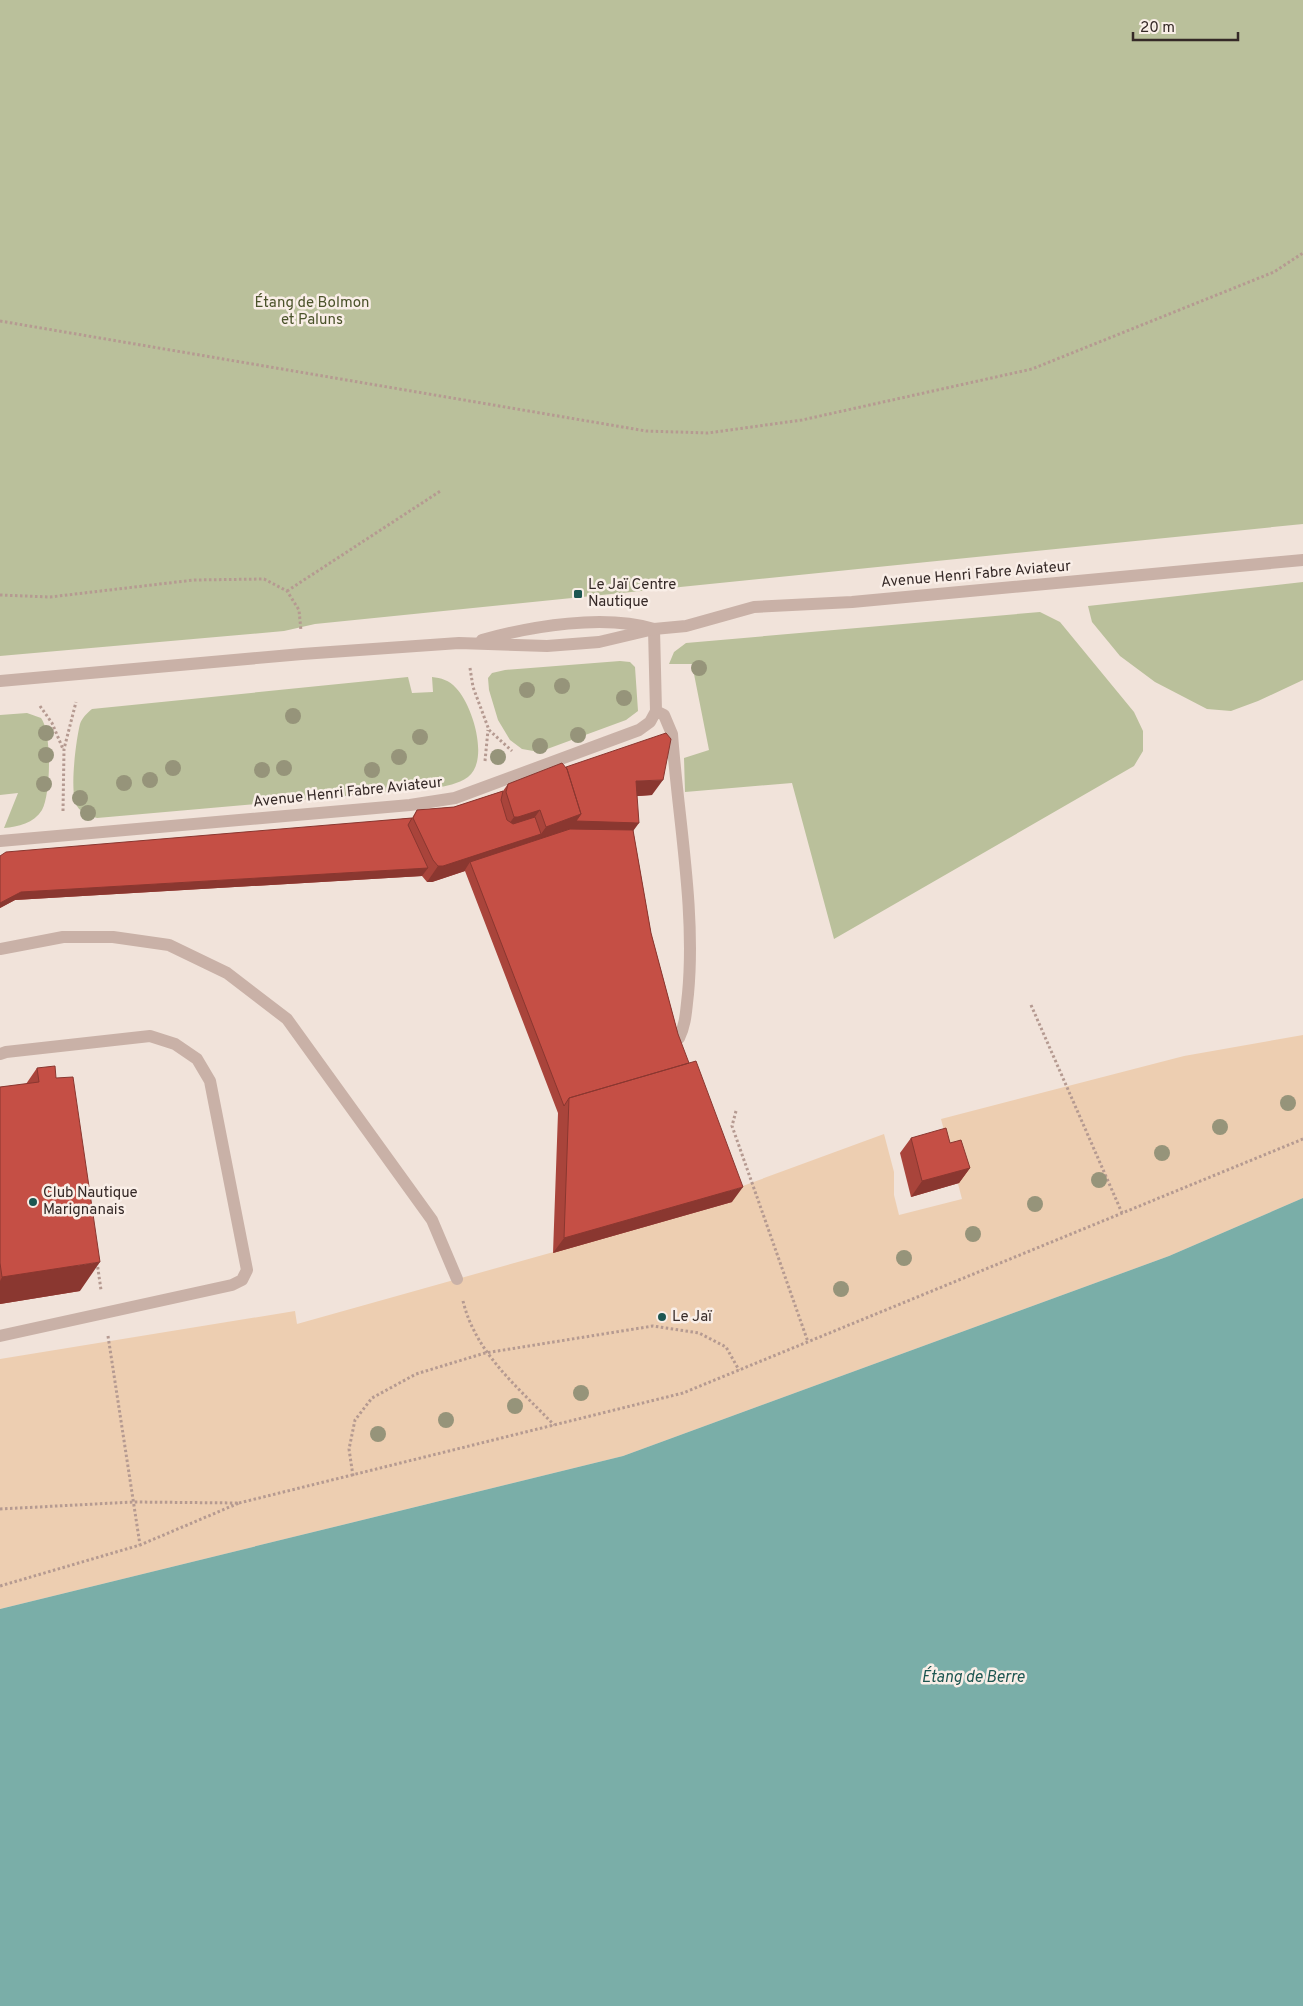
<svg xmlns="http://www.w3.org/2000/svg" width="1303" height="2006" viewBox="0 0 1303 2006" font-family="Overpass,sans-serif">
	<rect width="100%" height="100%" fill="#f1e3da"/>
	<path fill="#bac09b" d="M 0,0 L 1303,0 L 1303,524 L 315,624 L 284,631 L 0,656 Z
		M 1303,582 L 1303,680 L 1258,701 L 1231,711 L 1207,709 L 1155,682 L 1120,656 L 1092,622 L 1088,606 Z
		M 1040,612 L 1060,622 L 1134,712 L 1143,731 L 1143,751 L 1134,766 L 834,939 L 792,783 L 685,792 L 684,758 L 709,750 L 692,664 L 669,664 L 674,652 L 686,643 Z
		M 620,661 L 630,662 L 635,667 L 638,711 L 626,720 L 539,752 L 522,749 L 510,740 L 498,720 L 489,690 L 488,678 L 492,673 L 505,670 Z
		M 408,677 L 412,693 L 433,692 L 432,677 C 441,678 449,680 456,688 C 472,704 490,760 468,777 C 458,784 446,786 435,788 L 97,818 C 90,816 81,813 77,806 C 69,793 76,740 80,724 C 82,718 87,713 92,709 Z
		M 27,713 L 41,718 C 52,732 51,794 42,810 C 34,823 18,827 4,828 L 18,793 L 0,795 L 0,715 Z"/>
	<path fill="#edceb1" d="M 1303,1035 L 1303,1198 L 1169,1256 L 623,1456 L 0,1609 L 0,1359 L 295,1311 L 297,1324 L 732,1202 L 729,1191 L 884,1134 L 894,1172 L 894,1195 L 899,1215 L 962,1199 L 941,1119 L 1184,1056 Z"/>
	<path fill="#7aaea8" d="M 1303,1198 L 1303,2006 L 0,2006 L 0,1609 L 623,1456 L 1169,1256 Z"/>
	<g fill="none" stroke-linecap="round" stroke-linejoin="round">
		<path stroke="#b59a91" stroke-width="3" stroke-dasharray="2.5 2.5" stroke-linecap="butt" d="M 0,321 L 646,431 L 708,433 L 802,420 L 1032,369 L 1274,272 L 1303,253
			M 287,591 L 442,490
			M 0,595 L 50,597 L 194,580 L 264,579 L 287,591 L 299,610 L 301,631
			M 470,668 L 473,687 L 489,730 L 512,751
			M 40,706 L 52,723 L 63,749
			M 485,761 L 488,730
			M 63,811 L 64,749 L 76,702
			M 1031,1005 L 1122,1213
			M 736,1111 L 732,1126 L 808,1342
			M 97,1262 L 101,1290
			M 463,1301 C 476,1354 518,1387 554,1425
			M 108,1336 L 140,1545
			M 353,1476 L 349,1449 L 355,1420 L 372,1398 L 416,1374 L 485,1353 L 653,1326 L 699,1333 L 726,1347 L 739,1370
			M 239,1503 L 683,1393 L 1303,1139
			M 0,1509 L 133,1502 L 239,1503 L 140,1545 L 0,1586"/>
		<path stroke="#c9b1a7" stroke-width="12" d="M 656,711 L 664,715 L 672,734 C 678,819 696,909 688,994 C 686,1010 686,1024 679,1038
			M 0,841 L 410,805 L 455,798 L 639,730 L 650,722 L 656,711 L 654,629
			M 0,949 L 63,937 L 113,937 L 169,945 L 227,973 L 287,1019 L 432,1220 L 457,1279
			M 0,1054 L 6,1052 L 150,1036 L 175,1044 L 197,1059 L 210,1081 L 247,1270 L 242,1280 L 232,1285 L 0,1336"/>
		<path stroke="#c9b1a7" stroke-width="12" d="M 482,640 C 532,626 604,614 654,629
			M 0,681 L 302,654 L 459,643 L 547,646 L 599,642 L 654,629 L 686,626 L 754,607 L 852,602 L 1303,560"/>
	</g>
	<g fill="#96947a">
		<circle cx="699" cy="668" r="8"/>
		<circle cx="562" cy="686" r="8"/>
		<circle cx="527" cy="690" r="8"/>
		<circle cx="624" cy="698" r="8"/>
		<circle cx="293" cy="716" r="8"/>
		<circle cx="46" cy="733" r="8"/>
		<circle cx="578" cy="735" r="8"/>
		<circle cx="420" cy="737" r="8"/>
		<circle cx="540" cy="746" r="8"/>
		<circle cx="46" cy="755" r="8"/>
		<circle cx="399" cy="757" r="8"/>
		<circle cx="498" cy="757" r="8"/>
		<circle cx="173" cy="768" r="8"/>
		<circle cx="284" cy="768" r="8"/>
		<circle cx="262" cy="770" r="8"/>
		<circle cx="372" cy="770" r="8"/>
		<circle cx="150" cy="780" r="8"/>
		<circle cx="124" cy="783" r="8"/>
		<circle cx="44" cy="784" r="8"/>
		<circle cx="80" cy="798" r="8"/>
		<circle cx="88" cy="813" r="8"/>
		<circle cx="1288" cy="1103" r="8"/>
		<circle cx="1220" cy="1127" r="8"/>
		<circle cx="1162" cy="1153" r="8"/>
		<circle cx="1099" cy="1180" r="8"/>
		<circle cx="1035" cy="1204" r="8"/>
		<circle cx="973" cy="1234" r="8"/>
		<circle cx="904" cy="1258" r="8"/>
		<circle cx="841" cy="1289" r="8"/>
		<circle cx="581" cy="1393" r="8"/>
		<circle cx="515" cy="1406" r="8"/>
		<circle cx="446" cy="1420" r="8"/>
		<circle cx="378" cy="1434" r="8"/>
	</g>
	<path fill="#a9443b" d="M 566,767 L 652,795 L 637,796 L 633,830 L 651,933 L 678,1034 L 732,1202 L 553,1253 L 558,1113 L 465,871 L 432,882 L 427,882 L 422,876 L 15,900 L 0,908 L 0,856 L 412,818 L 417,810 L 454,807 L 503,791 L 508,784 Z
		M 37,1068 L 56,1078 L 80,1291 L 0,1304 L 0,1087 L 26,1084 Z
		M 911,1138 L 950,1143 L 970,1168 L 959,1183 L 911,1197 L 900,1153 Z"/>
	<path fill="#8a3730" d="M 663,780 L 652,795 L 625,797 L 636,781 Z
		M 540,810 L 524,832 L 498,839 L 514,817 Z
		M 581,814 L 639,823 L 628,838 L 470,862 L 465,870 L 465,871 L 432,882 L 427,882 L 438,866 L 541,834 L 546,827 Z
		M 428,868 L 422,876 L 15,900 L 0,908 L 0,903 L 21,892 Z
		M 970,1168 L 959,1183 L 911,1197 L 922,1181 Z
		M 743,1187 L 732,1202 L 553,1253 L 564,1238 Z
		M 100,1262 L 80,1291 L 0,1304 L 0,1281 L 2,1277 Z"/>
	<path fill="#c54f45" stroke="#8a3730" d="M 666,733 L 671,739 L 663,780 L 636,781 L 639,823 L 576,821 L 581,814 L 567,769 L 566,767 Z
		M 562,763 L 567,769 L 581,814 L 546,827 L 540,810 L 518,817 L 514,817 L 506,792 L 508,784 Z
		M 503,791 L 501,800 L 507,820 L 513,824 L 535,817 L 541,834 L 443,866 L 438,866 L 433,860 L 413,818 L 417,810 L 454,807 Z
		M 412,818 L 408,825 L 428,868 L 21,892 L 0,903 L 0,856 L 6,852 Z
		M 570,829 L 633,830 L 651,933 L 678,1034 L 689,1063 L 569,1098 L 564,1106 L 470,862 Z
		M 696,1061 L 743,1187 L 564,1238 L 569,1098 Z
		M 55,1066 L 56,1078 L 73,1077 L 100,1262 L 2,1277 L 0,1263 L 0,1087 L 39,1082 L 37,1068 Z
		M 946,1128 L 950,1143 L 961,1140 L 970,1168 L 922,1181 L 911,1138 Z"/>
	<g fill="#1d5651" stroke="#f9eee7" stroke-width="2">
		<rect x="573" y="589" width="10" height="10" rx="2.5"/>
		<circle cx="33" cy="1202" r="5"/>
		<circle cx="662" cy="1317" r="5"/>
	</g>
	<g text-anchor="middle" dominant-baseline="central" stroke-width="5" stroke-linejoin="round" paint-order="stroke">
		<g font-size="15" fill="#4b532b" stroke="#f9eee7">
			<text x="312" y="303">Étang de Bolmon<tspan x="312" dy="17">et Paluns</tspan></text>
		</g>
		<g font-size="15" fill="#352927" stroke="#f9eee7">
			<text transform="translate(976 575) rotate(-5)">Avenue Henri Fabre Aviateur</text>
			<text transform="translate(348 793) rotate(-6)">Avenue Henri Fabre Aviateur</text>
		</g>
		<g font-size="15" fill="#352927" stroke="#f9eee7" text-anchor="start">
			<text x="588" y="585">Le Jaï Centre<tspan x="588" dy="17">Nautique</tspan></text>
			<text x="43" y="1193">Club Nautique<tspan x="43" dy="17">Marignanais</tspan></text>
			<text x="672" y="1317">Le Jaï</text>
		</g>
		<g font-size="16" font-style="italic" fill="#1d5651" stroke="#f9eee7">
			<text x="973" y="1678">Étang de Berre</text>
		</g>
	</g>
	<path d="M1133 32v8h105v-8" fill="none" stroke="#352927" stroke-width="2.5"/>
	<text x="1140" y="32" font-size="15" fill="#352927" stroke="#f9eee7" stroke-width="4" paint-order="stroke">20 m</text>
</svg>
